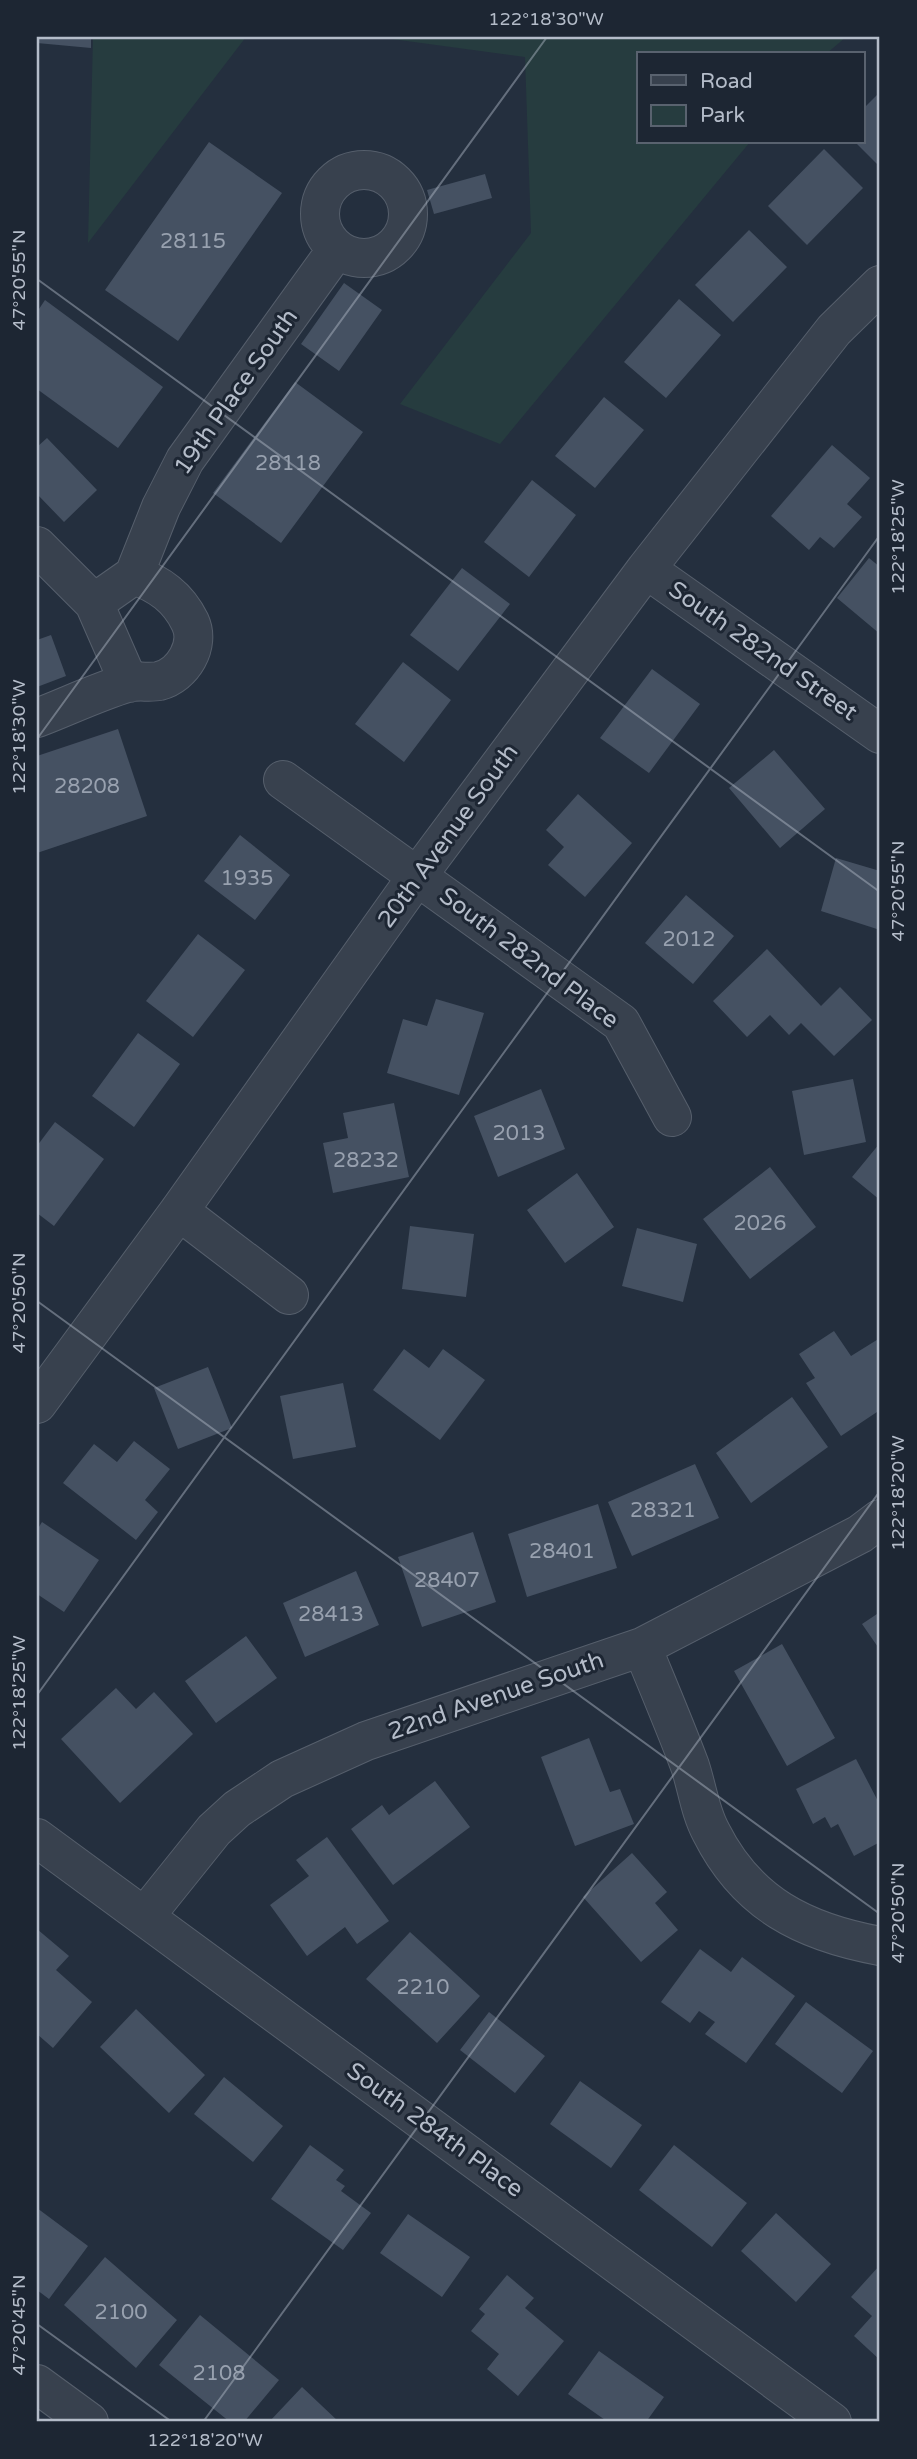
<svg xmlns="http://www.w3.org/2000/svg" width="917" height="2459" viewBox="0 0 917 2459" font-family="'Varela Round',sans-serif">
	<rect width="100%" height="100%" fill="#242f3e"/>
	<path fill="#263c3f" d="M 93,37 L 246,37 L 88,243 Z
		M 377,37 L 846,37 L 826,54 L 639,54 L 639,142 L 750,142 L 500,444 L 400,404 L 531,233 L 525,57 Z"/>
	<path fill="#455162" d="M 37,37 L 91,37 L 91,48 L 37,43 Z
		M 880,92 L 880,167 L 855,142 L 863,142 L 863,109 Z
		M 209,142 L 282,193 L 178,341 L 105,290 Z
		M 824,149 L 863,188 L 807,245 L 768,206 Z
		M 485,174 L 492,198 L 434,214 L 427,190 Z
		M 749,230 L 787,267 L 733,322 L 695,285 Z
		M 344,283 L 382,310 L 339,371 L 301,344 Z
		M 679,299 L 721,335 L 666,398 L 624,362 Z
		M 45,300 L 163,387 L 118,448 L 37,389 L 37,312 Z
		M 295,382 L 363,432 L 281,543 L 213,493 Z
		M 604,397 L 644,430 L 595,488 L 555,456 Z
		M 47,438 L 97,490 L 64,522 L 37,494 L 37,447 Z
		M 832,445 L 870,478 L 847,504 L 862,517 L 834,548 L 820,537 L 809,550 L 771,516 Z
		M 532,480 L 576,515 L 529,577 L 484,542 Z
		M 869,558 L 880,567 L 880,634 L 837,598 Z
		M 462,568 L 510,604 L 458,671 L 410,635 Z
		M 51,635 L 66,676 L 37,687 L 37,640 Z
		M 403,662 L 451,700 L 404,762 L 355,724 Z
		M 652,669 L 700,704 L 649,773 L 600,738 Z
		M 118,729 L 147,816 L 37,853 L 37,756 Z
		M 774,750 L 825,809 L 780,848 L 729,788 Z
		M 578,794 L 632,843 L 585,897 L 548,865 L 564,847 L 546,830 Z
		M 240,835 L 290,875 L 255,920 L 204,881 Z
		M 836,858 L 880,871 L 880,930 L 821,911 Z
		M 686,895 L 734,936 L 693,984 L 645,943 Z
		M 198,934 L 245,970 L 193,1037 L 146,1001 Z
		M 767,949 L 821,1006 L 840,987 L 872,1020 L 834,1056 L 801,1023 L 789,1035 L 770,1015 L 747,1037 L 713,1001 Z
		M 436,999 L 484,1013 L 459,1095 L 387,1073 L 403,1019 L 427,1026 Z
		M 138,1033 L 180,1064 L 134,1127 L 92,1096 Z
		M 853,1079 L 866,1142 L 804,1155 L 792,1091 Z
		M 541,1089 L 565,1149 L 498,1177 L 474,1116 Z
		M 394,1103 L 409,1177 L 333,1193 L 323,1143 L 348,1138 L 343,1113 Z
		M 55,1122 L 104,1159 L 54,1226 L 37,1213 L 37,1146 Z
		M 880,1143 L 880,1200 L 852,1177 Z
		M 770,1167 L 816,1227 L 750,1279 L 703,1219 Z
		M 577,1173 L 614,1227 L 565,1263 L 527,1210 Z
		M 410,1226 L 474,1234 L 466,1297 L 402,1289 Z
		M 637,1228 L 697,1244 L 683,1302 L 622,1286 Z
		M 834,1331 L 851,1356 L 880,1338 L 880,1410 L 841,1436 L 806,1383 L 815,1378 L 799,1354 Z
		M 404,1349 L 429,1368 L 443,1349 L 485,1380 L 440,1440 L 373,1390 Z
		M 208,1367 L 232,1428 L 178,1449 L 154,1388 Z
		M 343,1383 L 356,1447 L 293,1459 L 280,1396 Z
		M 792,1397 L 828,1447 L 751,1503 L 716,1453 Z
		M 134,1441 L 170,1469 L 145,1500 L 158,1512 L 136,1540 L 63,1483 L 94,1444 L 117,1462 Z
		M 695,1464 L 719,1518 L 632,1556 L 608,1502 Z
		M 598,1504 L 617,1568 L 527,1597 L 508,1534 Z
		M 42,1522 L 99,1560 L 64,1612 L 37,1594 L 37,1530 Z
		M 473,1532 L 496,1602 L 422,1627 L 398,1557 Z
		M 356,1571 L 379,1625 L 305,1657 L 283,1603 Z
		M 880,1612 L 880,1650 L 862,1624 Z
		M 246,1636 L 277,1678 L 216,1723 L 185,1681 Z
		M 782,1644 L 835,1738 L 787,1766 L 734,1671 Z
		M 116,1688 L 136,1709 L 154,1692 L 193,1734 L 120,1803 L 61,1739 Z
		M 589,1738 L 610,1792 L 620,1789 L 634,1824 L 575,1846 L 541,1757 Z
		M 856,1759 L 880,1805 L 880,1842 L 854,1856 L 838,1824 L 831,1828 L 825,1817 L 813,1824 L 796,1789 Z
		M 435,1781 L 470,1827 L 393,1885 L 351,1829 L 382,1805 L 389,1815 Z
		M 327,1837 L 389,1921 L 357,1944 L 345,1927 L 307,1956 L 270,1905 L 309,1876 L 296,1860 Z
		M 632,1853 L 667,1892 L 655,1903 L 678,1930 L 641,1962 L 583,1897 Z
		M 37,1929 L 69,1956 L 56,1970 L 92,2002 L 53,2048 L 37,2034 Z
		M 410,1932 L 480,1996 L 437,2043 L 366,1979 Z
		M 700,1949 L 731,1972 L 742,1957 L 795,1996 L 746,2063 L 705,2034 L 715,2022 L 699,2011 L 690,2023 L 661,2002 Z
		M 806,2002 L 873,2051 L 842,2093 L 775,2044 Z
		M 136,2009 L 205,2075 L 169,2113 L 100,2047 Z
		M 489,2012 L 545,2056 L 515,2093 L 460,2050 Z
		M 224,2077 L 283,2126 L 253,2162 L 194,2114 Z
		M 580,2081 L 642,2125 L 611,2168 L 550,2124 Z
		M 310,2145 L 344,2170 L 336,2180 L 345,2186 L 341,2191 L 371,2213 L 343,2250 L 271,2199 Z
		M 674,2145 L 747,2203 L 712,2247 L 639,2190 Z
		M 37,2208 L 88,2246 L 49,2299 L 37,2290 Z
		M 776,2213 L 831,2264 L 796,2302 L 741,2251 Z
		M 408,2214 L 470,2257 L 442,2297 L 380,2253 Z
		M 105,2257 L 177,2320 L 136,2368 L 64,2305 Z
		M 880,2265 L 880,2360 L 854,2336 L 872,2316 L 851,2297 Z
		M 507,2275 L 534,2298 L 525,2308 L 564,2341 L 518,2396 L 487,2369 L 499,2354 L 471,2331 L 485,2314 L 479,2309 Z
		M 200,2315 L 279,2380 L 244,2422 L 230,2422 L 159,2365 Z
		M 599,2351 L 664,2397 L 646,2422 L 608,2422 L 568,2394 Z
		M 302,2387 L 339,2422 L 269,2422 Z"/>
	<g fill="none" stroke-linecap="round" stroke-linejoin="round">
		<g stroke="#565f6c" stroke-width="40">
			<path id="minor" d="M320 214a44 44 0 1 1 88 0a44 44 0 1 1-88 0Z
				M 37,546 L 94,603 L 129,683
				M 646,569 L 880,734
				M 94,603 L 134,575 L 161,507 L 185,460 L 337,249
				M 37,718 C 66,707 97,692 127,683 C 138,680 149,683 159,681 C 183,675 201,645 190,622 C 178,597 159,584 134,575
				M 283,780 L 621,1023 L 672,1117
				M 179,1211 L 289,1295
				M 37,1404 L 179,1211 L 418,875 L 646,569 L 834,330 L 880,285
				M 642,1647 C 658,1686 675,1726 690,1766 C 697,1787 700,1812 711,1832 C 747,1904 804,1932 880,1946
				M 37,1838 L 832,2422
				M 145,1916 L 214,1830 L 237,1809 L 282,1779 L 366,1741 L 642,1647 L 860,1534 L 880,1519
				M 37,2384 L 89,2422"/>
		</g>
		<use href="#minor" stroke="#38414e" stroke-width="38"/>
	</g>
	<path fill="none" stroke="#b4bcc9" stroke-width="2" stroke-opacity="0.45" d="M 37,279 L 880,892M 37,739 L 547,37M 37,1301 L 880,1914M 37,1695 L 880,535M 37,2324 L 172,2422M 203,2422 L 880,1491"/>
	<g text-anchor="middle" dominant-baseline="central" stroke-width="6" stroke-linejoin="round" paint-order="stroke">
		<g font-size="21" fill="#98a1af">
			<text x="193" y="241">28115</text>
			<text x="288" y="463">28118</text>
			<text x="87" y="786">28208</text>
			<text x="247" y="878">1935</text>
			<text x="689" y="939">2012</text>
			<text x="519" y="1133">2013</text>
			<text x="366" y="1160">28232</text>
			<text x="760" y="1223">2026</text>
			<text x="663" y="1510">28321</text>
			<text x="562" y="1551">28401</text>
			<text x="447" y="1580">28407</text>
			<text x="331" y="1614">28413</text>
			<text x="423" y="1987">2210</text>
			<text x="121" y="2312">2100</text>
			<text x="219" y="2373">2108</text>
		</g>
		<g font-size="24" fill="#b4bcc9" stroke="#1d2633">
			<text transform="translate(236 392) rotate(-55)">19th Place South</text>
			<text transform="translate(763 651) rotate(35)">South 282nd Street</text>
			<text transform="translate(448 836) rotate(-54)">20th Avenue South</text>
			<text transform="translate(529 958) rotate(37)">South 282nd Place</text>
			<text transform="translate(496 1696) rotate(-19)">22nd Avenue South</text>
			<text transform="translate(435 2130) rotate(36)">South 284th Place</text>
		</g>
	</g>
	<rect width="917" height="2459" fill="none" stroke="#1d2633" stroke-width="77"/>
	<rect x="637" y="52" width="228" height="91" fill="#1d2633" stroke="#59626f" stroke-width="2"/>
	<rect x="651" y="75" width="35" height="10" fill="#38414e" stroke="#59626f" stroke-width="2"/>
	<text x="700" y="88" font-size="21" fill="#b4bcc9">Road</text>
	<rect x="651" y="105" width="35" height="21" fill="#263c3f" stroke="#59626f" stroke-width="2"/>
	<text x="700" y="122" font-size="21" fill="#b4bcc9">Park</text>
	<rect x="38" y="38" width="840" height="2382" fill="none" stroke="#b4bcc9" stroke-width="2.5"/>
	<g font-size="18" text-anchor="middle" fill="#b4bcc9">
		<text x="546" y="25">122°18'30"W</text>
		<text transform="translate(19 280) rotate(-90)" y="6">47°20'55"N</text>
		<text transform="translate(898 537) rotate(-90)" y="6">122°18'25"W</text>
		<text transform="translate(19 737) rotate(-90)" y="6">122°18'30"W</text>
		<text transform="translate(898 891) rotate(-90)" y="6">47°20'55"N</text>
		<text transform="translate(19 1303) rotate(-90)" y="6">47°20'50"N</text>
		<text transform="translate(898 1493) rotate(-90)" y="6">122°18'20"W</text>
		<text transform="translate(19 1693) rotate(-90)" y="6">122°18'25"W</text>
		<text transform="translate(898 1913) rotate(-90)" y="6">47°20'50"N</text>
		<text transform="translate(19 2325) rotate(-90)" y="6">47°20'45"N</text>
		<text x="205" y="2446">122°18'20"W</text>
	</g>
</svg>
